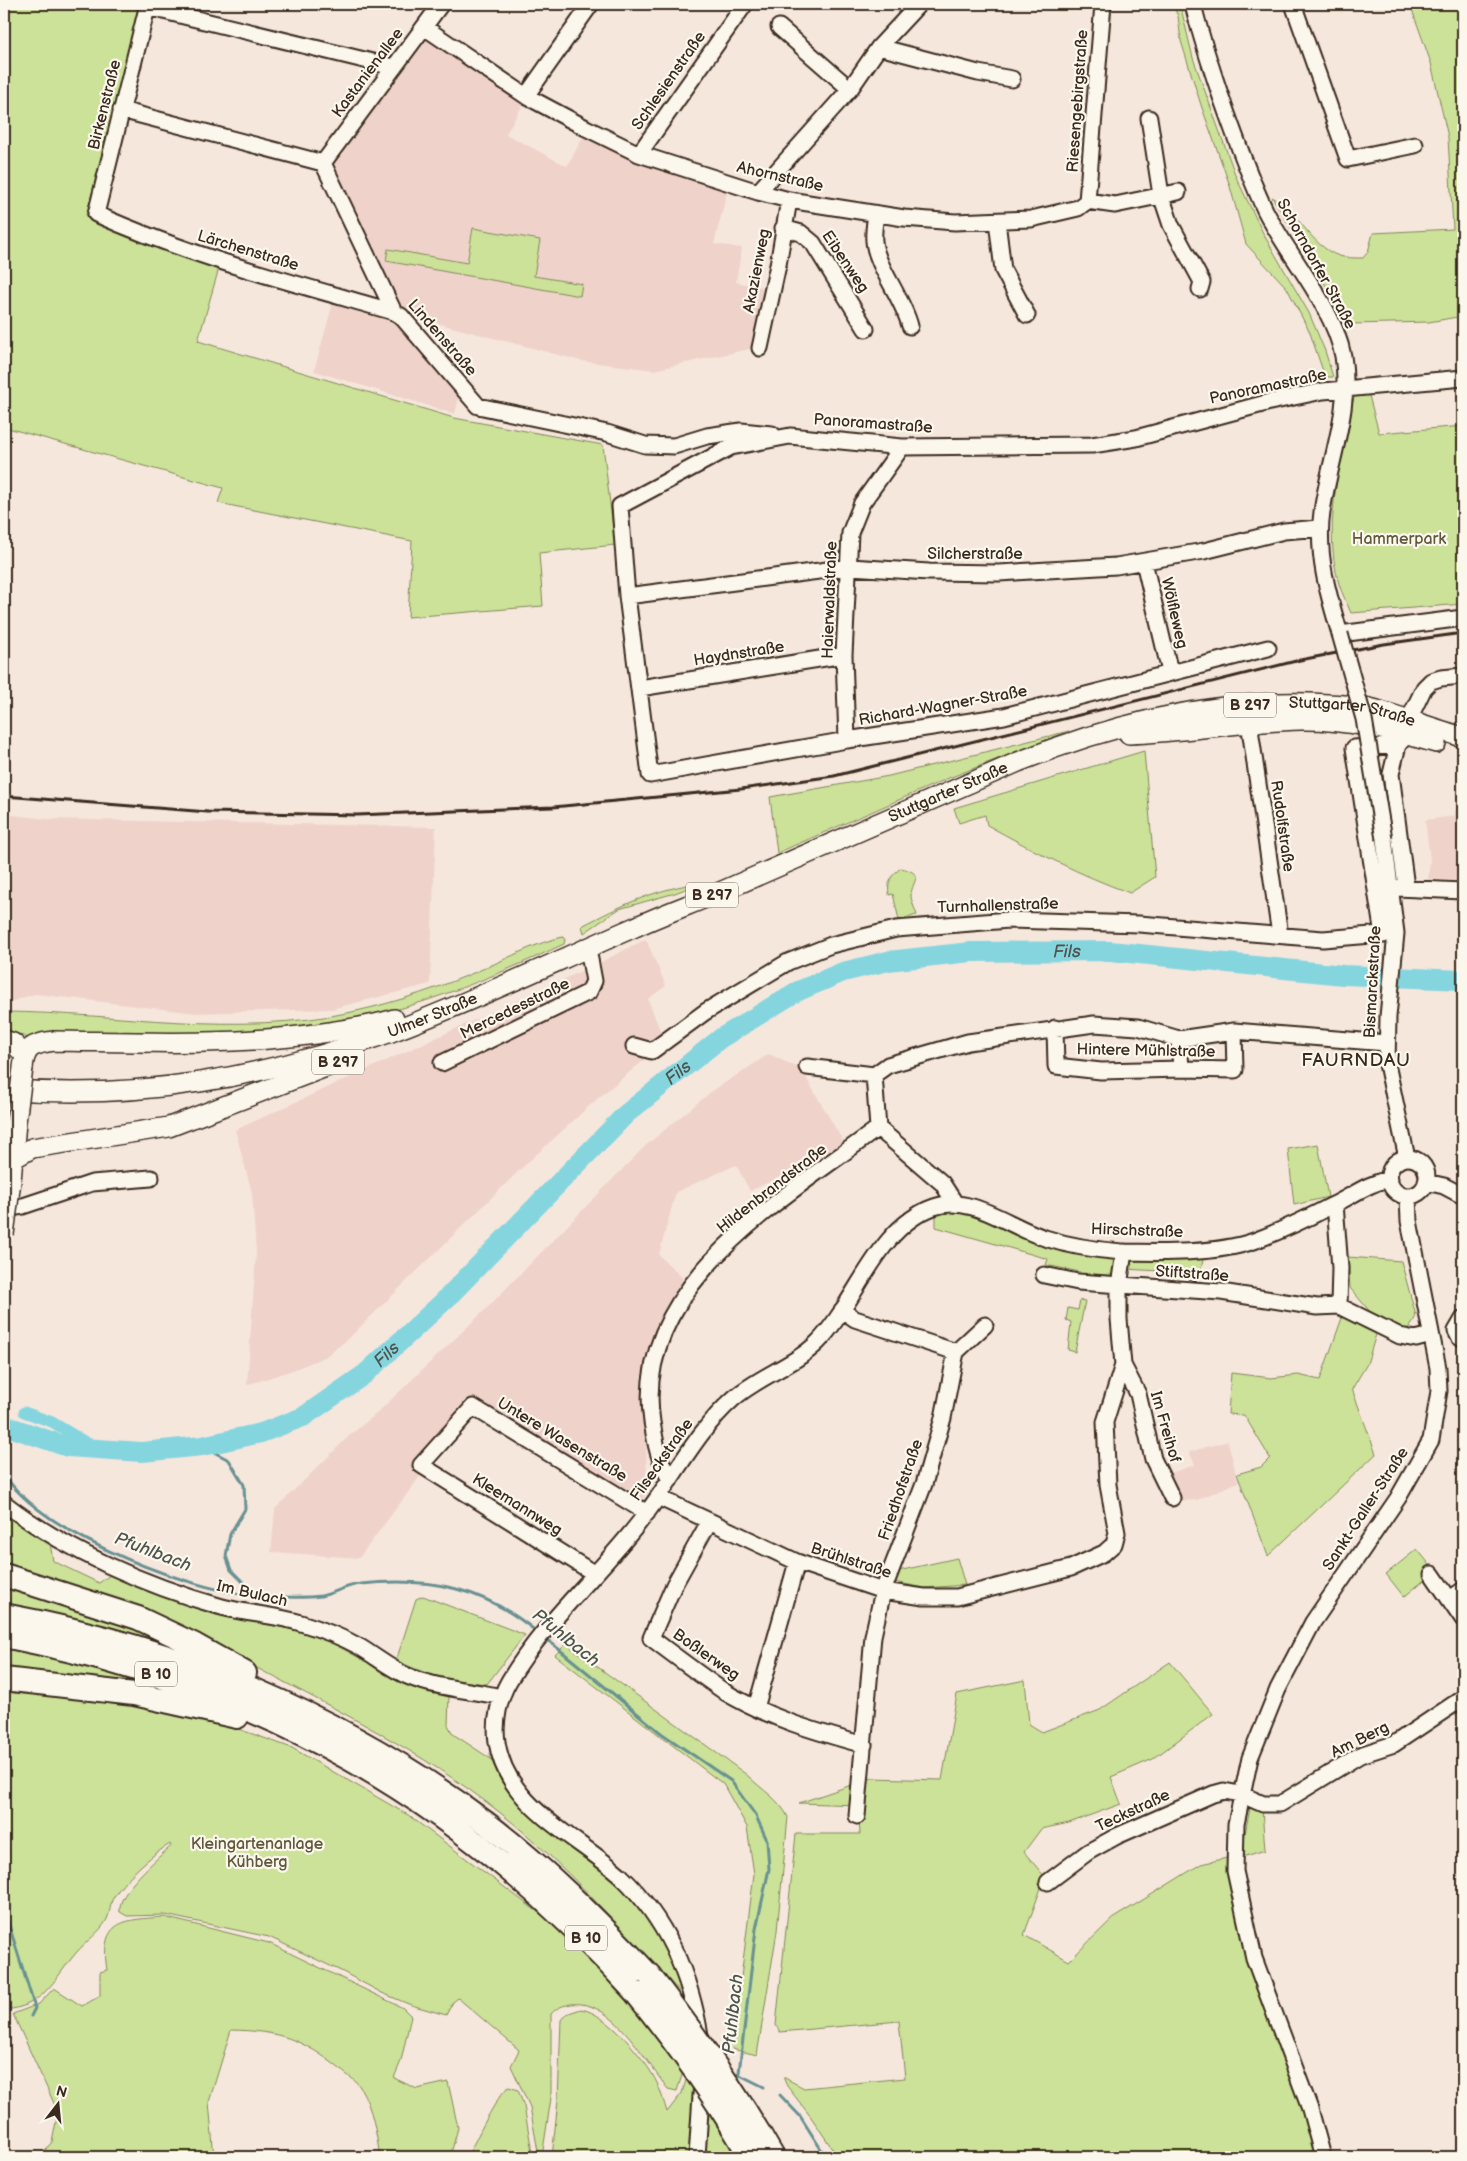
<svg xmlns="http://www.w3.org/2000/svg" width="1467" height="2161" viewBox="0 0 1467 2161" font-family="'Balsamiq Sans',sans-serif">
	<rect width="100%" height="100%" fill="#f6e7dd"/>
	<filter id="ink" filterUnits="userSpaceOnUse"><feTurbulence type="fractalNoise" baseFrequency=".02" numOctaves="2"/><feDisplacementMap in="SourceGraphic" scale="10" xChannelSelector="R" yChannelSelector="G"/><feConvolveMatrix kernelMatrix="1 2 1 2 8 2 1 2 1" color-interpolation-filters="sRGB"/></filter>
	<g filter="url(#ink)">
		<path fill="#efd3cb" d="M 424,30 L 526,99 L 506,134 L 567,166 L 587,130 L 729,185 L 714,244 L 742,248 L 736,282 L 772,289 L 759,347 L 654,370 L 581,361 L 402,314 L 325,163 Z
			M 334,299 L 396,317 L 460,394 L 455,414 L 314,371 Z
			M 1459,798 L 1463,800 L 1463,881 L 1428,879 L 1430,860 L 1425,820 L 1454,816 Z
			M 4,814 L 48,819 L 436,827 L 430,984 L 332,1009 L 195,1013 L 35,994 L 4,1004 Z
			M 646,939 L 666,986 L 648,999 L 665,1043 L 597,1099 L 525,1165 L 347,1340 L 325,1357 L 290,1371 L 247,1385 L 256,1254 L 252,1193 L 235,1130 L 601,962 Z
			M 769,1054 L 801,1069 L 846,1146 L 750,1191 L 736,1165 L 676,1192 L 659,1255 L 683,1278 L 657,1332 L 641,1378 L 646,1432 L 647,1492 L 641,1502 L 480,1405 L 428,1466 L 359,1558 L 271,1552 L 275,1509 L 350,1435 L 376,1414 L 487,1308 L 645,1146 L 712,1091 Z
			M 1228,1441 L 1238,1482 L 1197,1500 L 1181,1501 L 1172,1498 L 1179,1493 L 1167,1474 L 1195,1465 L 1189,1452 Z"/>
		<path fill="#cbe298" stroke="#83865b" d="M 4,4 L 145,4 L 86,215 L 150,245 L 219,268 L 198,341 L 454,418 L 603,445 L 615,545 L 539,553 L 543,606 L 408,617 L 412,541 L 218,503 L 223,488 L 4,427 Z
			M 1172,4 L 1180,4 L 1193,58 L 1236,177 L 1264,235 L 1309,313 L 1325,351 L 1333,377 L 1325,377 L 1310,333 L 1287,288 L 1246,244 L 1229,183 L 1201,105 L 1181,41 L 1178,16 Z
			M 1410,4 L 1446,4 L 1463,7 L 1463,316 L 1429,322 L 1352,324 L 1350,318 L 1343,323 L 1334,299 L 1272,197 C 1299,211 1309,245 1339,256 C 1346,258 1355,258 1363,258 L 1368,252 L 1373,233 L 1453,229 L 1448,137 L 1431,63 Z
			M 473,228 L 540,240 L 534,276 L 582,284 L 580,296 L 386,261 L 388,249 L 467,263 Z
			M 1355,392 L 1368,392 L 1379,433 L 1463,426 L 1463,604 L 1351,613 C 1347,603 1342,594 1339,584 C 1321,522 1343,453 1355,392 Z
			M 1069,731 L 949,778 L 777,853 L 770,797 L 889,776 Z
			M 1144,751 L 1155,877 L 1130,893 C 1080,875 1034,851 987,825 L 985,815 L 959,823 L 954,808 Z
			M 901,868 C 926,874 912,880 911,895 C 911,901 915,909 917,915 L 899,920 L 893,894 L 889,895 C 887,882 891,875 901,868 Z
			M 701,883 L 675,893 L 619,909 L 584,933 L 582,926 C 620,906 657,888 701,883 Z
			M 563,937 L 565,940 L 564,944 C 474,986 380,1024 279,1032 C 196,1038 111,1031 28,1038 L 4,1028 L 4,1012 C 121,1013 235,1037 352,1012 C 398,1002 442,987 485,968 C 509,958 537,942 563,937 Z
			M 1318,1144 L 1328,1197 L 1294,1205 L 1288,1149 Z
			M 936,1206 L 998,1219 L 1124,1252 L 1119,1286 L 1078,1282 L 1080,1272 L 1046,1265 L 1048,1259 L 936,1227 Z
			M 1204,1256 L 1200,1273 L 1123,1269 L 1124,1261 L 1169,1261 Z
			M 1348,1257 L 1401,1261 L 1416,1316 L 1407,1333 L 1372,1314 L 1350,1288 Z
			M 1080,1300 L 1085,1301 L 1075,1352 L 1068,1350 L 1071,1322 L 1066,1320 L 1068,1308 L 1078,1310 Z
			M 1343,1315 L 1377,1331 L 1367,1364 L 1352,1389 L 1376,1454 L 1268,1556 L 1237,1474 L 1261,1467 L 1270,1458 L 1244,1415 L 1228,1414 L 1231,1373 L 1271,1378 L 1298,1375 L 1320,1380 Z
			M 4,1510 L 50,1543 L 53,1561 L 99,1583 L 110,1575 L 149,1592 L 216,1615 L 286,1628 L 325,1639 L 394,1677 L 449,1695 L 448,1725 L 453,1734 L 491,1759 L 502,1783 L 516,1798 L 615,1879 L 642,1908 L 672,1961 L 681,1993 C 632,1941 581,1882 527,1835 C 454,1771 367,1725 282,1681 C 251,1666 222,1647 192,1633 C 132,1604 67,1584 4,1564 Z
			M 1417,1549 L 1435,1571 L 1404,1597 L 1386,1574 Z
			M 957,1558 L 965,1585 L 925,1588 L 894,1582 L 898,1571 Z
			M 4,1581 L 82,1606 L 211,1661 L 4,1608 Z
			M 423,1596 L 525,1635 L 487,1684 L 441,1679 L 396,1661 L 416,1599 Z
			M 4,1643 L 208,1699 L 4,1670 Z
			M 566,1644 L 747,1775 C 762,1790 779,1799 788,1817 L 777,1931 L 757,2055 L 732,2049 L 754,1874 L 747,1827 L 723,1784 L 555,1655 Z
			M 1170,1662 L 1213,1714 L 1153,1759 L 1111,1777 L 1121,1804 L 1069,1823 L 1041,1829 L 1024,1852 L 1045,1877 L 1024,1935 L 1069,1961 L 1112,1919 L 1201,1864 L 1227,1858 L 1235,1909 L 1248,1959 L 1323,2157 L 838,2157 L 811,2117 L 787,2086 L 783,2077 L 804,2088 L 905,2078 L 899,2021 L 780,2032 L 776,2025 L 796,1834 L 860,1834 L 858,1805 L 799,1803 L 872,1778 L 942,1780 L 957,1694 L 1025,1680 L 1029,1724 L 1042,1732 L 1100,1710 Z
			M 4,1692 L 98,1700 L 199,1715 L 292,1748 L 408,1815 L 559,1928 L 607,1976 L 662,2041 L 683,2072 L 677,2091 L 668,2089 C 645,2061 614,1999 571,2004 C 562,2006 557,2007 551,2014 L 551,2098 L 542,2157 L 539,2157 L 530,2107 L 511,2066 L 519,2050 L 458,1998 L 453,2002 L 446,2015 L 411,2005 L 382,1993 L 343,1972 L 269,1937 L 165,1915 L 127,1916 L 120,1912 C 116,1893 158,1858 171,1846 L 170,1844 C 151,1855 123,1880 112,1900 C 110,1906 110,1913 107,1919 C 101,1932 85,1942 76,1953 C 53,1980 44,2007 4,2010 Z
			M 1250,1808 L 1262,1809 L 1265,1850 L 1246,1856 L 1241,1854 Z
			M 164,1917 L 269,1943 L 403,2008 L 411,2016 L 401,2061 L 394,2078 L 417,2089 L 448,2082 L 458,2128 L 450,2157 L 380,2157 C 376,2133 373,2109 360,2087 C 356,2080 346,2075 340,2069 C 303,2039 279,2031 231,2030 L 209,2102 L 214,2157 L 39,2157 L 52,2142 L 58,2112 L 13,2014 L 39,2004 L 54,1988 L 82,2006 L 100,1996 L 100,1972 L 107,1970 C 99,1919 124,1920 164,1917 Z
			M 581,2009 C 607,2013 646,2059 657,2083 C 661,2092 664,2102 667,2112 L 682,2093 L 687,2077 L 697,2092 L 690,2157 L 552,2157 L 558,2100 L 561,2020 L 566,2014 Z
			M 509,2087 L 518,2090 L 524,2106 L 533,2157 L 467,2157 C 474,2144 498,2092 509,2087 Z
			M 707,2105 L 739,2157 L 702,2157 Z"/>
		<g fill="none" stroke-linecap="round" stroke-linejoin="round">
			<path stroke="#679192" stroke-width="3" d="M 202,1446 L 229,1460 L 244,1485 L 245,1509 L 230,1534 L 226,1556 L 231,1570 L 256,1595
				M 4,1474 C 41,1535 202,1597 272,1597 C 288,1597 306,1598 321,1596 C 335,1593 347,1585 361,1584 C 430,1577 483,1587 537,1632
				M 544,1637 L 661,1733 L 731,1781 L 756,1816 L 767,1840 L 769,1869 L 756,1929 L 738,2081
				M 4,1898 L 7,1919 L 35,2008 L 31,2016
				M 738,2074 L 764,2087
				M 780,2095 L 800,2116 L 826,2157
				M 732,2157 L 732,2147"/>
			<path stroke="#85d5df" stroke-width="11" d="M 24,1412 L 52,1422 L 97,1449"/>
			<path stroke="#85d5df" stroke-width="20" id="s1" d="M 4,1425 L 68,1447 L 142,1452 L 202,1446 L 261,1433 L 303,1417 L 365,1374 L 444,1301 L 626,1114 L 721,1038 L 796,992 L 843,972 L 888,961 L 971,952 L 1110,951 L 1343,975 L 1463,980"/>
			<g stroke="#3b2a1e" stroke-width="19">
				<path id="minor" d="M 148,4 L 96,214 C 192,257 293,283 394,312
					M 1193,4 C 1200,35 1210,64 1220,94 C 1234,133 1247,172 1265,210 C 1288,256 1333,305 1343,356 C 1352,408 1329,461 1322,512 C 1316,554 1328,594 1340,634 L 1463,618
					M 1293,4 L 1348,159 L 1415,145
					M 147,7 L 393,67
					M 424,27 L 526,96 L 586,128 L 639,154 L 758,192 L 789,200 L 904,218 L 955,222 L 1031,219 L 1078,208 L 1087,201 L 1115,205 L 1178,192
					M 779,27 L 850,89
					M 879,47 L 978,73 L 1012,79
					M 526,96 L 591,4
					M 121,110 L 323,163 L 394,312 L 401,316 L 478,406 L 607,433 L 645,445 L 674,446 L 707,436 L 741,431 L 772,434
					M 1149,118 L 1161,195 L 1171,225 L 1202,282 L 1200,289
					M 639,154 L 745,4
					M 323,163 L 441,4
					M 758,192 L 850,89 L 879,47 L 919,4
					M 1087,201 L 1103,4
					M 876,214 C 875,222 873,232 874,241 C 876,266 903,298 910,326
					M 997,221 L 1003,270 L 1027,315
					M 783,228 L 801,233 L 813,243 L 866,329
					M 760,348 L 778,265 L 789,200
					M 1144,562 L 1170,672
					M 627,596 L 850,567 L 929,572 L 999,573 L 1116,566 L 1204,551 L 1284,531 L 1320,528
					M 1268,648 L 1004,716 L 847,740 L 650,775 L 627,596 L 620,506 L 731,447 L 790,436 L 902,447 L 1092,445 L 1136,438 L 1270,402 L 1323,391 L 1463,378
					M 640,688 L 844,655
					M 1249,722 L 1280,935
					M 847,740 L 844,655 L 850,533 L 862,503 L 902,447
					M 1384,839 L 1396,933 L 1388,1017 L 1387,1064 L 1407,1158
					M 1406,887 L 1391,774 L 1398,745 L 1407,735 L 1411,715 L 1424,688 L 1431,681 L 1441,678 L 1463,676
					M 1397,888 L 1463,891
					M 1383,935 L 1354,748 L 1398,745
					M 1055,1028 L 1056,1066 L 1101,1071 L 1181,1069 L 1235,1070 L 1234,1031
					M 1179,1039 L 1181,1069
					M 634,1046 L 652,1051 L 705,1012 L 788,962 L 831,945 L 896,929 L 1009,920 L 1139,924 L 1323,939 L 1396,933
					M 442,1063 L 589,992 L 594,981 L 588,949
					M 807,1067 L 874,1075 L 888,1065 L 968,1042 L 1094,1024 L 1138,1027 L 1179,1039 L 1234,1031 L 1387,1043
					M 874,1075 L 878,1128
					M 878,1128 L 942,1183 L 955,1203
					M1389 1177a19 19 0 1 1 38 0a19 19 0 1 1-38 0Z
					M 1426,1182 L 1444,1186 L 1463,1196
					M 1335,1204 L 1340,1268 L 1339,1306
					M 4,1209 L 23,1206 L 92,1183 L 151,1178
					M 1044,1275 L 1078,1282 L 1221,1292 L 1317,1307 L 1339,1306 L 1400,1336 L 1416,1339 L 1431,1335
					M 842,1310 L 855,1319 L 956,1352
					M 1463,1319 L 1456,1331 L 1459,1337 L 1463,1338
					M 1123,1365 L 1138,1394 L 1153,1459 L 1172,1498
					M 670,1480 C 658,1458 656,1446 652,1422 C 631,1285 785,1198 878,1128
					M 658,1497 L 797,1562 L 883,1591 L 924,1597 L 957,1597 L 1071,1568 L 1104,1553 L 1114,1544 L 1117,1533 L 1108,1485 L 1105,1422 L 1123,1365 L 1119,1319 L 1119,1286 L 1124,1252
					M 4,1503 C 66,1551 147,1586 222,1607 C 248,1614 275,1615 301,1623 C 321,1629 342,1637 360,1647 C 378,1658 393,1671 412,1678 C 441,1689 472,1690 502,1697
					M 709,1522 L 674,1585 L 651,1638 C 675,1656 700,1675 725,1692 C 768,1718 817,1732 864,1745
					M 595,1574 L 421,1465 L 473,1407 L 647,1513
					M 1432,1574 L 1463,1619
					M 1450,1599 L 1463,1590
					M 756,1708 L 797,1562
					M 857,1816 L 873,1636 L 883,1591 L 924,1484 L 943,1418 L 956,1352 L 985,1325
					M 1048,1882 L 1088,1852 L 1117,1836 L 1213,1794 L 1224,1791 L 1240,1794 L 1263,1804 L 1280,1804 L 1360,1755 L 1394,1744 L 1463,1698
					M 701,2042 C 692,1979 668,1921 621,1876 C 576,1835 507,1808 497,1742 C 494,1722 499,1698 509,1681 C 546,1618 605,1570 648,1511 C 676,1474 698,1430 733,1399 C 759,1376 794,1366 818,1342 C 857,1302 877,1227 934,1207 C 972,1194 1009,1227 1045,1238 C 1070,1246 1095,1250 1122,1252 C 1161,1253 1217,1254 1254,1241 C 1281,1231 1308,1218 1333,1205 C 1352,1196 1368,1183 1390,1179
					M 697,2157 L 702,2080
					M 1323,2157 L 1310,2109 L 1254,1958 L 1235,1871 L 1236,1824 L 1250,1758 L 1278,1689 L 1313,1622 L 1398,1498 L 1431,1440 L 1439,1391 L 1438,1368 L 1409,1221 L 1408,1196"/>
			</g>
			<g stroke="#3b2a1e" stroke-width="22">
				<g id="major">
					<path d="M 1129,734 C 1187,732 1243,721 1301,720 C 1346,719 1393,730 1436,743"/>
					<path d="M 4,1040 L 13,1043 L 25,1055"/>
					<path d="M 23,1068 C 25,1046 33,1044 54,1041 C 141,1042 228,1046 315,1034 C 342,1030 368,1027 394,1019"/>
					<path id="s2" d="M 4,1089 C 134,1101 269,1077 391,1032 C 474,1001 554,962 635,927 C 663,914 692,904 720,892 C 820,849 918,805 1018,762 C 1115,723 1223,697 1328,704 C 1343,705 1362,705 1377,710 C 1406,718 1434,729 1463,737"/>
					<path d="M 13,1159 L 32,1148 L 169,1127 L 347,1059"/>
					<path d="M 11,1181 L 16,1122"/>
				</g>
			</g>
			<g stroke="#3b2a1e" stroke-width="26">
				<path id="highway" d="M 4,1575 L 138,1618 L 195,1645 L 245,1673
					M 4,1615 C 178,1647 344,1716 486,1823 C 545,1868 598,1921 649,1975
					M 4,1636 C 263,1687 459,1796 636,1993
					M 4,1679 L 134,1694 L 237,1717"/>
			</g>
			<use href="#minor" stroke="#fbf7ec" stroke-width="15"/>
			<use href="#major" stroke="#fbf7ec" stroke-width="19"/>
			<use href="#highway" stroke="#fbf7ec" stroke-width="22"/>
			<path stroke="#3b2a1e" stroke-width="3" d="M 4,796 L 208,812 L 357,815 L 553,807 L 741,789 L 834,776 L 1300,660 L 1384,644 L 1463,633"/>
			<g stroke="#3b2a1e" stroke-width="19" stroke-linecap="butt">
				<path id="minor-bridge" d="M 1340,634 L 1364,719 L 1384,839"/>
			</g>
			<g stroke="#3b2a1e" stroke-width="22" stroke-linecap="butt">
				<path id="major-bridge" d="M 16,1122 L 23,1068
					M 4,1234 L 11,1181"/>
			</g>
			<g stroke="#3b2a1e" stroke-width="26" stroke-linecap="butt">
				<path id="highway-bridge" d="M 649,1975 C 694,2033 737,2093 773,2157
					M 636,1993 C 678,2045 717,2098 750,2157"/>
			</g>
			<use href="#minor-bridge" stroke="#fbf7ec" stroke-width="15"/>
			<use href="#major-bridge" stroke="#fbf7ec" stroke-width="19"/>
			<use href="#highway-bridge" stroke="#fbf7ec" stroke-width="22"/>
		</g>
	</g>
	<g text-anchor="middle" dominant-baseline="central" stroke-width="4.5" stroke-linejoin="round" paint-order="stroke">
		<g fill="#fbf7ec" stroke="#75685c" stroke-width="1">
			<rect x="1224" y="692.5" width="52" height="25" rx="4"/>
			<rect x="686" y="882.5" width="52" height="25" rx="4"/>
			<rect x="312" y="1049.5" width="52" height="25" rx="4"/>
			<rect x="135" y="1661.5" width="42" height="25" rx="4"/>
			<rect x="565" y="1925.5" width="42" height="25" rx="4"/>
		</g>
		<g font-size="15" font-weight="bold" fill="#3b2a1e">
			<text x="1250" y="705">B 297</text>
			<text x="712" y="895">B 297</text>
			<text x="338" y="1062">B 297</text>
			<text x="156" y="1674">B 10</text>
			<text x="586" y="1938">B 10</text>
		</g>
		<g font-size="16" fill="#3b2a1e" stroke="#fbf7ec">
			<text transform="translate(368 73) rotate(-53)">Kastanienallee</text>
			<text transform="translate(669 81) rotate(-55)">Schlesienstraße</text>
			<text transform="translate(1078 101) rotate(-86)">Riesengebirgstraße</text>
			<text transform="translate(105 105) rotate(-76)">Birkenstraße</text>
			<text transform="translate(780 177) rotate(13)">Ahornstraße</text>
			<text transform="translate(248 251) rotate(17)">Lärchenstraße</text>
			<text transform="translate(845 262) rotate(56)">Eibenweg</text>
			<text transform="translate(1316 264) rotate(61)">Schorndorfer Straße</text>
			<text transform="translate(757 271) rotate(-79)">Akazienweg</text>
			<text transform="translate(442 338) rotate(49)">Lindenstraße</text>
			<text transform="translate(1268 387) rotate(-12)">Panoramastraße</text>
			<text transform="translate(873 424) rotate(4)">Panoramastraße</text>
			<text x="975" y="554">Silcherstraße</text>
			<text transform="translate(830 600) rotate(-88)">Haierwaldstraße</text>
			<text transform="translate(1174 613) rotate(77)">Wölfleweg</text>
			<text transform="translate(739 654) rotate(-9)">Haydnstraße</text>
			<text transform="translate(943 706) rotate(-10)">Richard-Wagner-Straße</text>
			<text stroke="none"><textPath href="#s2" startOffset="1420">Stuttgarter Straße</textPath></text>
			<text stroke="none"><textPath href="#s2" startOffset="1001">Stuttgarter Straße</textPath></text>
			<text transform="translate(1282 826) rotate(82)">Rudolfstraße</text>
			<text transform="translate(998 906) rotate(-2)">Turnhallenstraße</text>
			<text transform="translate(1373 982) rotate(-87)">Bismarckstraße</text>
			<text transform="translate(515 1009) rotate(-26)">Mercedesstraße</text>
			<text stroke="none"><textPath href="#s2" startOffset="439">Ulmer Straße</textPath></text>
			<text transform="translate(1146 1051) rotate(1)">Hintere Mühlstraße</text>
			<text transform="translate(772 1189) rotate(-38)">Hildenbrandstraße</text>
			<text transform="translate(1137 1231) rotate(2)">Hirschstraße</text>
			<text transform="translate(1192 1274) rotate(4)">Stiftstraße</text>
			<text transform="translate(1165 1427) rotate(74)">Im Freihof</text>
			<text transform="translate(562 1440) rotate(31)">Untere Wasenstraße</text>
			<text transform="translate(662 1460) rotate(-55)">Filseckstraße</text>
			<text transform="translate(901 1490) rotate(-71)">Friedhofstraße</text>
			<text transform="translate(517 1505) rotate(32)">Kleemannweg</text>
			<text transform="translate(1366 1509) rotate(-57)">Sankt-Galler-Straße</text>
			<text transform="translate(851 1561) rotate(18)">Brühlstraße</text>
			<text transform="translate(252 1594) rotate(13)">Im Bulach</text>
			<text transform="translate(706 1655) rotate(35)">Boßlerweg</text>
			<text transform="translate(1360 1740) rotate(-26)">Am Berg</text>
			<text transform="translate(1133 1811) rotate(-25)">Teckstraße</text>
		</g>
		<g font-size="16" fill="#5f583c" stroke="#fbf7ec">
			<text x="1399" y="539">Hammerpark</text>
			<text x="257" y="1844">Kleingartenanlage<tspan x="257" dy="18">Kühberg</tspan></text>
		</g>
		<g font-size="18" font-style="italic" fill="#4e554e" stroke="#fbf7ec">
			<text stroke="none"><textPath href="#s1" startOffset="1238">Fils</textPath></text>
			<text stroke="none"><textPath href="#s1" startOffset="818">Fils</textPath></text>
			<text stroke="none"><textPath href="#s1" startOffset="412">Fils</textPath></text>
			<text transform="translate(153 1552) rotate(21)">Pfuhlbach</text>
			<text transform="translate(566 1638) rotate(39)">Pfuhlbach</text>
			<text transform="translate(733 2014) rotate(-84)">Pfuhlbach</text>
		</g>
		<g font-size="19" letter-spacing="1" fill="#3b2a1e" stroke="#fbf7ec">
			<text x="1356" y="1060">FAURNDAU</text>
		</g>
	</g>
	<rect width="1467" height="2161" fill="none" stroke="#fbf7ec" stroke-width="20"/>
	<rect x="10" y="10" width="1447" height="2141" fill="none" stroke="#3b2a1e" stroke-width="2" filter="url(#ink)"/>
	<g transform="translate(58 2104) rotate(16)" stroke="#fbf7ec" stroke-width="4" paint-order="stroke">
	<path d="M0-4L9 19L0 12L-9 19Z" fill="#3b2a1e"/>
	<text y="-8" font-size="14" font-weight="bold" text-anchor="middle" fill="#3b2a1e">N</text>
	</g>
</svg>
